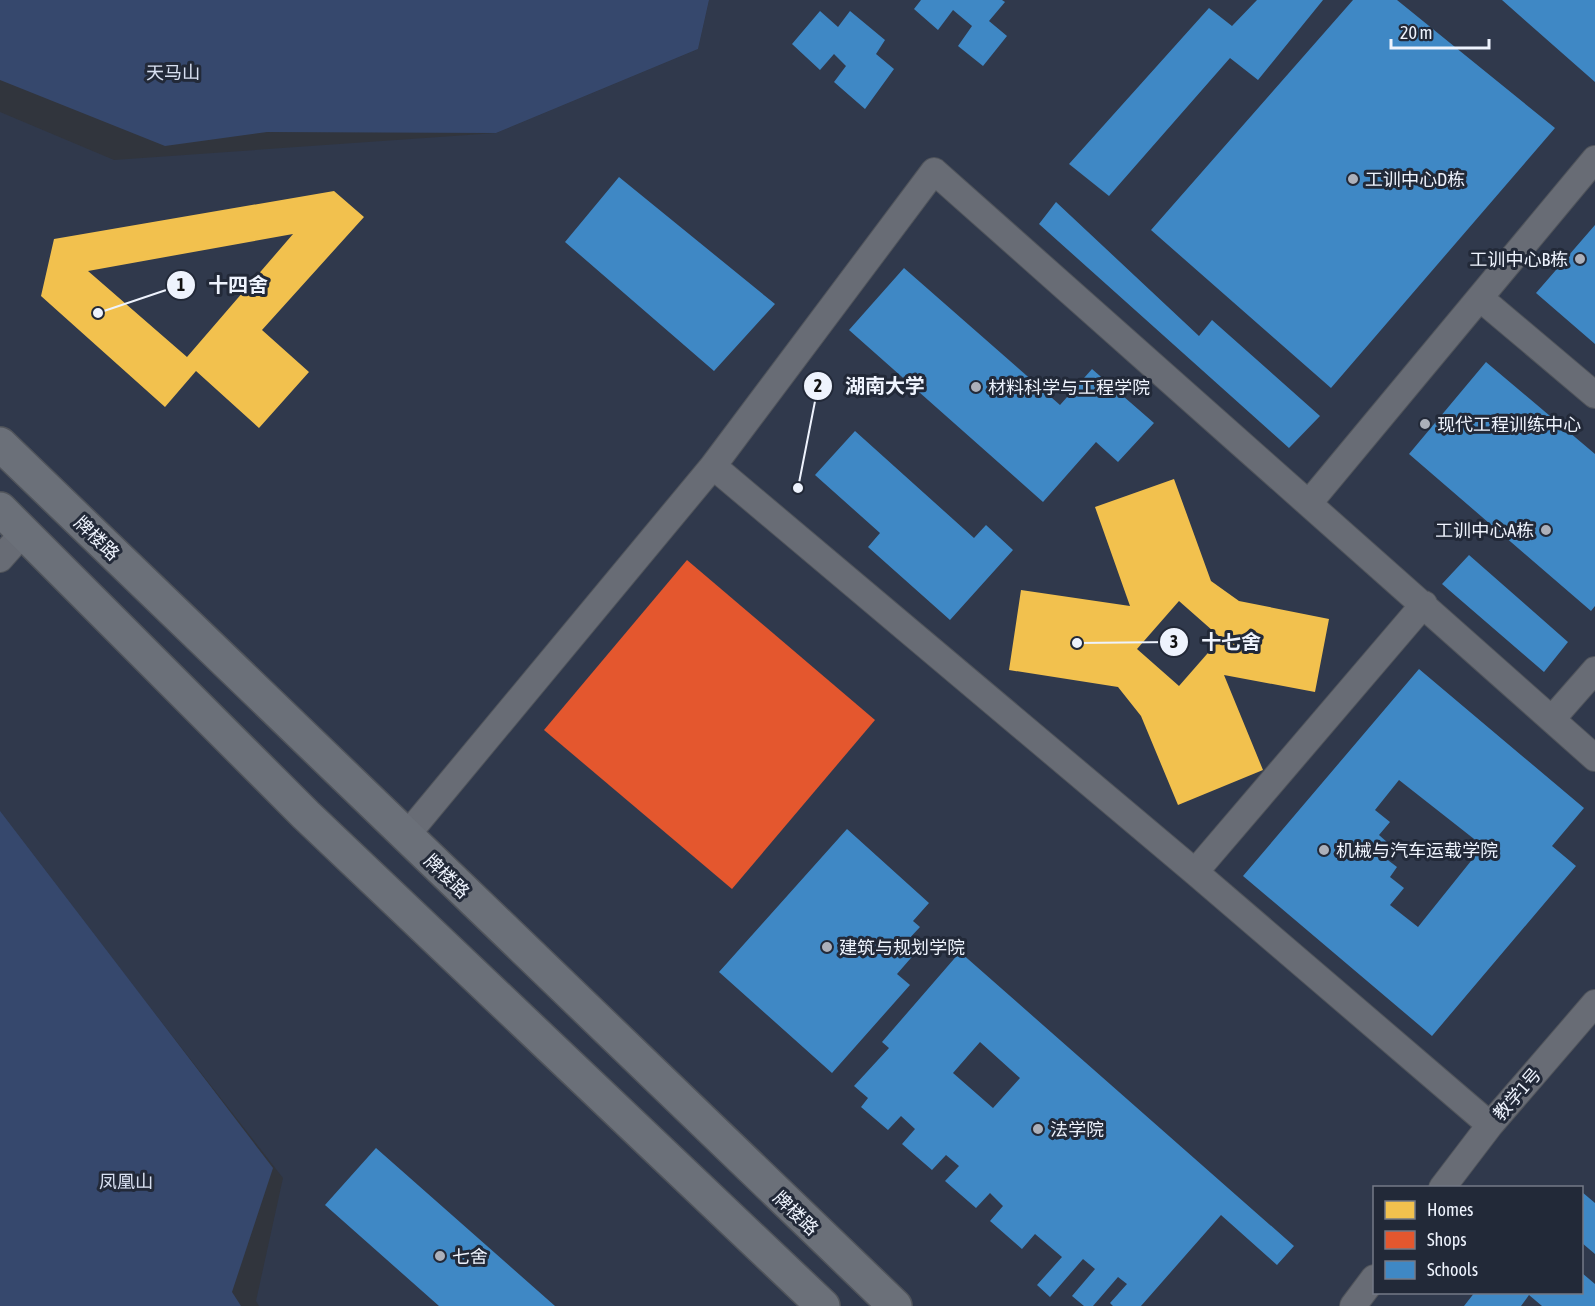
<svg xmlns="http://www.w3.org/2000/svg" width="1595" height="1306" viewBox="0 0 1595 1306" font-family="'Asap Condensed','Noto Sans SC',sans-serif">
	<rect width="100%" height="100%" fill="#31353d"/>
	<path fill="#30394c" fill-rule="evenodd" d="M 709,0 L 1595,0 L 1595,1306 L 259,1306 L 256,1301 L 283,1178 L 0,815 L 0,112 L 114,160 L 496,133 L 698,49 ZM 1374,1188 L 1582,1188 L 1582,1292 L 1374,1292 Z"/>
	<path fill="#36486d" d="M 0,0 L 709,0 L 698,49 L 496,133 L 267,132 L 165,146 L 0,80 Z
		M 0,811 L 273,1168 L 232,1292 L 241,1306 L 0,1306 Z"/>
	<path fill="#f2c14e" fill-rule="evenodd" d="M 334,191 L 364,217 L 262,330 L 309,372 L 259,428 L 196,371 L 165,407 L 41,296 L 54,239 ZM 293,234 L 187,357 L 88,271 Z
		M 1174,479 L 1211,581 L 1239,601 L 1329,619 L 1315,692 L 1224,675 L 1263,770 L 1178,805 L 1141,716 L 1118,687 L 1009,670 L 1021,590 L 1130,606 L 1095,507 ZM 1179,601 L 1221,638 L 1179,686 L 1137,649 Z"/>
	<path fill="#e4572e" d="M 687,560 L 875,720 L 732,889 L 544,730 Z"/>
	<path fill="#3f88c5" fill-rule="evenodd" d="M 921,0 L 1002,0 L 1005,2 L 989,21 L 1007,36 L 983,66 L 958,46 L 972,26 L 953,10 L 938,30 L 914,9 Z
		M 1257,0 L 1323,0 L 1258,80 L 1230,58 L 1109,196 L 1069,164 L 1209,8 L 1232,26 Z
		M 1353,0 L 1397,0 L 1555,128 L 1331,388 L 1151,230 Z
		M 1502,0 L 1595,0 L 1595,82 Z
		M 820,11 L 838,27 L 850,11 L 885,40 L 876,54 L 894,69 L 865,109 L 834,82 L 846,66 L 834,54 L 820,70 L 792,44 Z
		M 619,177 L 775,304 L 714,371 L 565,242 Z
		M 1056,202 L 1199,336 L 1212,320 L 1320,416 L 1289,448 L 1039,224 Z
		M 1595,225 L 1595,344 L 1536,293 Z
		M 904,268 L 1060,405 L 1092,369 L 1154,423 L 1118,462 L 1096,442 L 1043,502 L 849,330 Z
		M 1486,362 L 1595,454 L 1595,606 L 1591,611 L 1409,454 Z
		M 855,431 L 974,538 L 986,525 L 1013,550 L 950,620 L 868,547 L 880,533 L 815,475 Z
		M 1469,555 L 1568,642 L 1544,672 L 1442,584 Z
		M 1419,669 L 1584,808 L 1552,846 L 1576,866 L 1432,1036 L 1243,876 ZM 1399,780 L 1483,846 L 1418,927 L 1390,905 L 1404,888 L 1390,877 L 1397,867 L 1380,854 L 1388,843 L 1379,835 L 1390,822 L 1375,810 Z
		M 847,829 L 929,903 L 913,921 L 920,927 L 906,942 L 917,951 L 897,974 L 910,985 L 832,1073 L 719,972 Z
		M 960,952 L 1294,1246 L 1277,1265 L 1221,1215 L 1141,1306 L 1113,1306 L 1110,1303 L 1127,1284 L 1118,1277 L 1093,1306 L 1084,1306 L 1072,1296 L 1095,1269 L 1083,1259 L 1050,1297 L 1037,1285 L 1062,1257 L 1035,1234 L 1022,1249 L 990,1221 L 1003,1206 L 990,1193 L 976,1208 L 945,1181 L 959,1166 L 946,1155 L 932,1170 L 902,1144 L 915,1129 L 901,1116 L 888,1130 L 861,1107 L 868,1098 L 854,1086 L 889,1048 L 882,1042 ZM 980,1042 L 1020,1078 L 993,1108 L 953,1073 Z
		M 376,1148 L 555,1306 L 439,1306 L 325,1205 Z
		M 1582,1192 L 1595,1203 L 1595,1254 L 1582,1243 Z
		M 1582,1273 L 1595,1284 L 1595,1306 L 1542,1306 L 1529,1295 L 1521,1306 L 1464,1306 L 1475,1292 L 1582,1292 Z"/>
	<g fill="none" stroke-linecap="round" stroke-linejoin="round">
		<g stroke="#50545b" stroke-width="28">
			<path id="minor" d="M 1480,298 L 1595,395
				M 713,466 L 1195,872 L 1490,1125
				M 1309,503 L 1595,159
				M 0,559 L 23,533
				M 1552,719 L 1595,670
				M 406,836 L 713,466 L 934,171 L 1595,758
				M 1195,872 L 1424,604
				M 1442,1188 L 1490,1125 L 1595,1003
				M 1353,1306 L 1374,1278"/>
		</g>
		<g stroke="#50545b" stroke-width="36">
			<path id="secondary" d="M 0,444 L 895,1306
				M 0,509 L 306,815 L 823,1306"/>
		</g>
		<use href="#minor" stroke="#686c75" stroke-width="26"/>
		<use href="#secondary" stroke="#6b7079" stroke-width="33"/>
	</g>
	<g fill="#acb0ba" stroke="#222938" stroke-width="2">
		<circle cx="1353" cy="179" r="6"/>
		<circle cx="1580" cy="259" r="6"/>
		<circle cx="976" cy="387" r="6"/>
		<circle cx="1425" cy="424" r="6"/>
		<circle cx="1546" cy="530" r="6"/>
		<circle cx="1324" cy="850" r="6"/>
		<circle cx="827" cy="947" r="6"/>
		<circle cx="1038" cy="1129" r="6"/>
		<circle cx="440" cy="1256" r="6"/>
	</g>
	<g text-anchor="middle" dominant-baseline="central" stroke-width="6" stroke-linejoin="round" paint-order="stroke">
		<g font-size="18" fill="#d8e0f1" stroke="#222938">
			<text x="173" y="72">天马山</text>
			<text x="126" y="1181">凤凰山</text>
		</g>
		<g font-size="18" fill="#eef3fd" stroke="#222938" text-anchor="start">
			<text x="1365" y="179">工训中心D栋</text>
			<text x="1568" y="259" text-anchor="end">工训中心B栋</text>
			<text x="988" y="387">材料科学与工程学院</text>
			<text x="1437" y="424">现代工程训练中心</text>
			<text x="1534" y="530" text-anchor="end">工训中心A栋</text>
			<text x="1336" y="850">机械与汽车运载学院</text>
			<text x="839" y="947">建筑与规划学院</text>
			<text x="1050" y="1129">法学院</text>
			<text x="452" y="1256">七舍</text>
		</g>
		<g font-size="18" fill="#eef3fd" stroke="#222938">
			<text transform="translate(97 538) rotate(44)">牌楼路</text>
			<text transform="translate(447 876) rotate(44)">牌楼路</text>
			<text transform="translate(1517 1094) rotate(-49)">教学1号</text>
			<text transform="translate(796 1213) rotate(44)">牌楼路</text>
		</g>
	</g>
	<path fill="none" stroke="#eef3fd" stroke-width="2" d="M98 313L181 285M798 488L818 386M1077 643L1174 642"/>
	<g fill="#eef3fd" stroke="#222938" stroke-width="2">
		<circle cx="98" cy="313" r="6"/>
		<circle cx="798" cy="488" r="6"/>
		<circle cx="1077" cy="643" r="6"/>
		<circle cx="181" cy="285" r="15"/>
		<circle cx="818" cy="386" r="15"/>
		<circle cx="1174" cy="642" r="15"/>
	</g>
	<g font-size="18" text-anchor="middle" font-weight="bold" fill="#111">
		<text x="181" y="291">1</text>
		<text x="818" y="392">2</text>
		<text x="1174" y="648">3</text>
	</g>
	<g font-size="20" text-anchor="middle" font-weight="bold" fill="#eef3fd" stroke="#222938" stroke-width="6" stroke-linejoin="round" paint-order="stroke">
		<text x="238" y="292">十四舍</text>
		<text x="885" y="393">湖南大学</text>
		<text x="1231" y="649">十七舍</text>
	</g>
	<rect x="1373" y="1186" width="210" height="108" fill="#222938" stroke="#747a87" stroke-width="1.5"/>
	<rect x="1385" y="1201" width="30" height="18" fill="#f2c14e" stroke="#747a87" stroke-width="1.5"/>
	<text x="1427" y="1216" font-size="18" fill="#eef3fd">Homes</text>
	<rect x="1385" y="1231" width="30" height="18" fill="#e4572e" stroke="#747a87" stroke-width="1.5"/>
	<text x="1427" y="1246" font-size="18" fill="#eef3fd">Shops</text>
	<rect x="1385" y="1261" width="30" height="18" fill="#3f88c5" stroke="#747a87" stroke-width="1.5"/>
	<text x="1427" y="1276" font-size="18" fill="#eef3fd">Schools</text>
	<path d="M1391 39v9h98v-9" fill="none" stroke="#eef3fd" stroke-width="3"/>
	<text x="1400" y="39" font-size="18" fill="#eef3fd" stroke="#222938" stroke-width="4.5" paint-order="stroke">20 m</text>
</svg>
